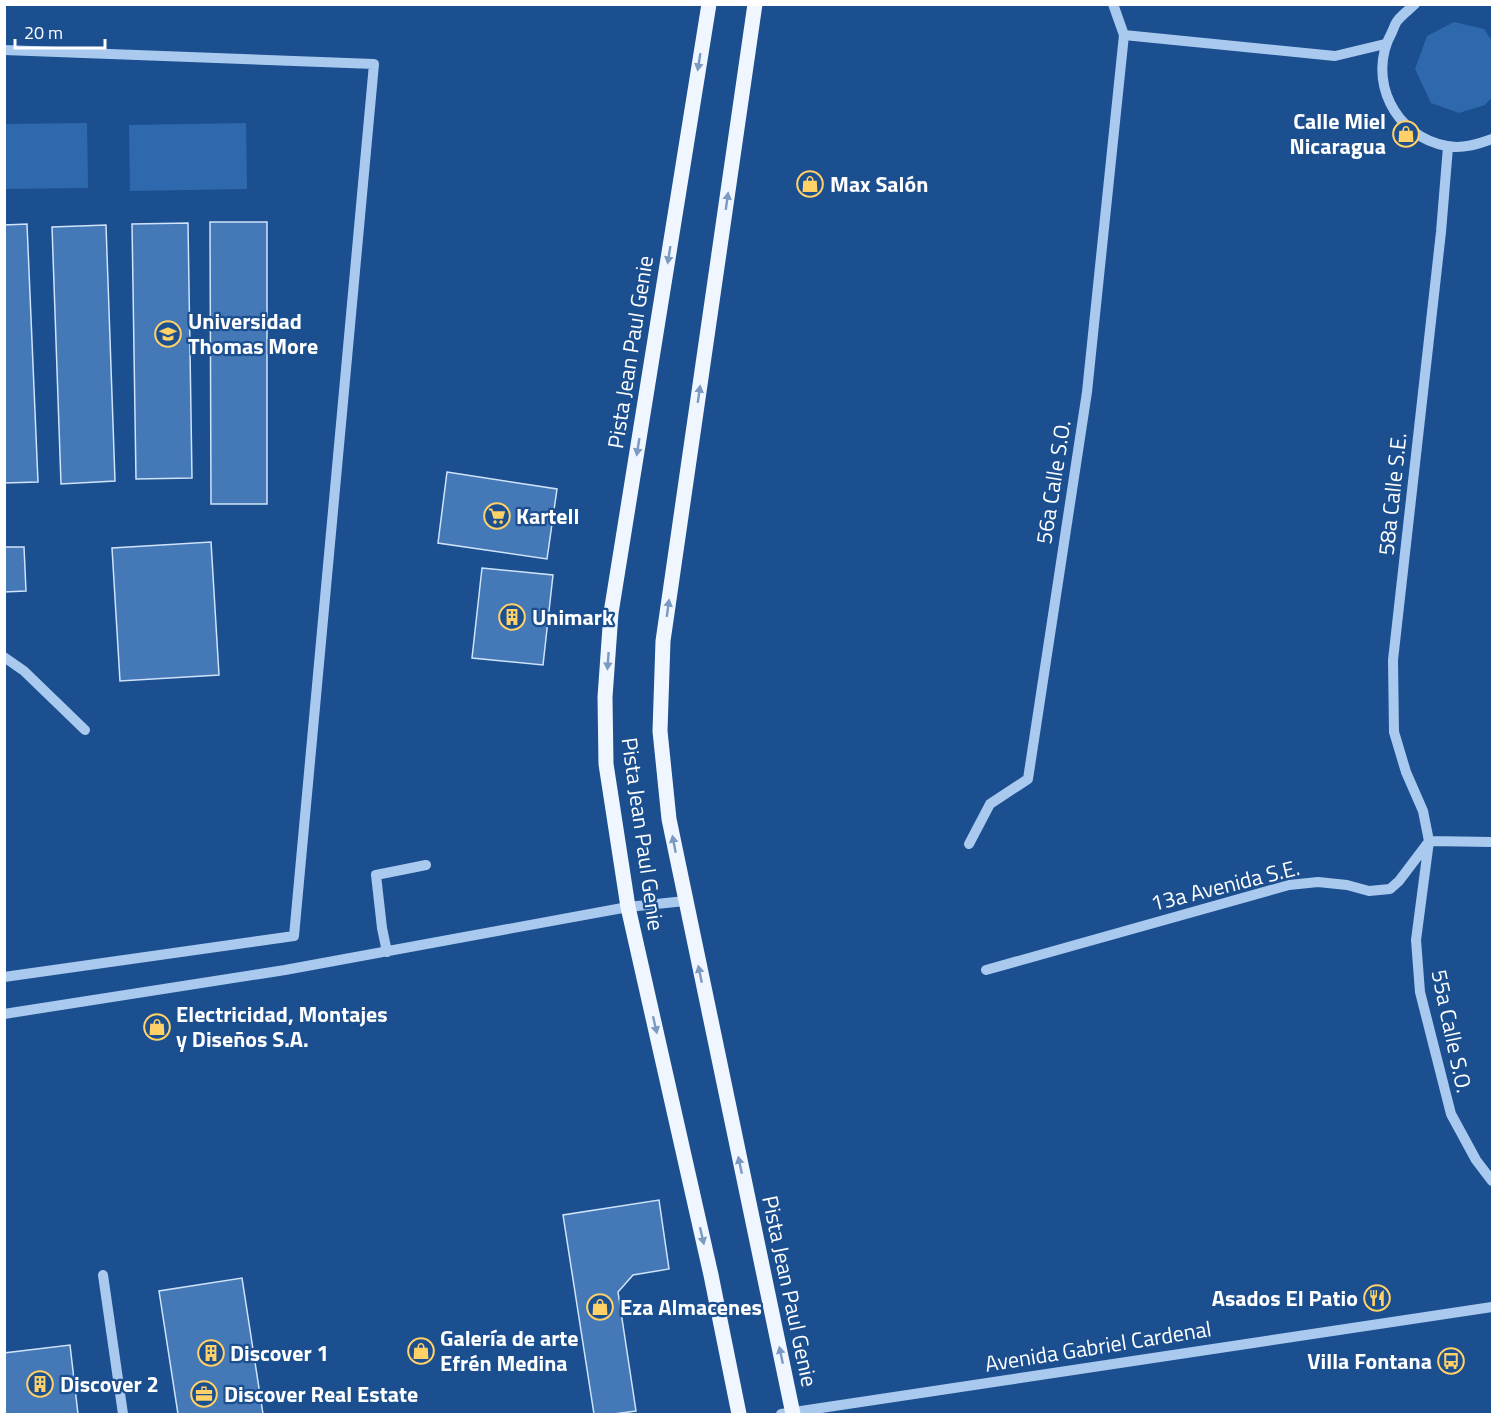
<svg xmlns="http://www.w3.org/2000/svg" width="1497" height="1419" viewBox="0 0 1497 1419" font-family="'Titillium Web',sans-serif">
	<rect width="100%" height="100%" fill="#1b4f8f"/>
	<path fill="#2e69ad" d="M 1454,22 L 1484,29 L 1492,41 L 1492,97 L 1485,105 L 1459,113 L 1431,103 L 1415,69 L 1427,36 Z
		M 87,123 L 88,188 L 5,189 L 5,124 Z
		M 246,123 L 247,189 L 130,191 L 129,125 Z"/>
	<path fill="#4478b7" stroke="#cfe3fa" stroke-width="1.5" d="M 210,222 L 267,222 L 267,504 L 211,504 Z
		M 188,223 L 192,478 L 136,479 L 132,224 Z
		M 27,224 L 38,482 L 4,483 L 4,225 Z
		M 106,225 L 115,481 L 61,484 L 52,227 Z
		M 447,472 L 557,489 L 547,559 L 438,543 Z
		M 211,542 L 219,675 L 120,681 L 112,548 Z
		M 4,547 L 24,547 L 26,591 L 4,592 Z
		M 482,568 L 553,575 L 543,665 L 472,658 Z
		M 659,1200 L 669,1269 L 633,1275 L 618,1292 L 636,1411 L 614,1414 L 594,1414 L 563,1215 Z
		M 242,1278 L 263,1414 L 178,1414 L 159,1291 Z
		M 70,1345 L 78,1414 L 4,1414 L 4,1353 Z"/>
	<g fill="none" stroke-linecap="round" stroke-linejoin="round">
		<path stroke="#a9c9ee" stroke-width="10" d="M 1415,4 C 1410,9 1403,14 1398,20 C 1395,23 1394,28 1392,32 C 1366,79 1395,137 1447,146 C 1463,149 1478,144 1492,139
			M 1124,35 L 1335,56 L 1385,44
			M 4,50 L 374,64 L 294,936 L 4,977
			M 1448,147 L 1441,232 L 1393,660 L 1394,732 L 1406,772 L 1423,811 L 1429,841 L 1416,940 L 1420,992 L 1451,1114 L 1476,1160 L 1492,1181
			M 4,657 L 24,671 L 85,730
			M 1429,841 L 1492,842
			M 969,844 L 990,804 L 1028,779 L 1087,392 L 1124,35 L 1113,4
			M 387,952 L 382,928 L 376,875 L 426,865
			M 986,970 L 1289,885 L 1318,882 L 1347,885 L 1369,891 L 1390,889 L 1399,881 L 1427,844
			M 4,1014 L 285,970 L 628,907 L 685,901
			M 103,1275 L 123,1414
			M 781,1414 L 1492,1307"/>
		<path stroke="#f0f6ff" stroke-width="15" d="M 709,4 L 611,613 L 605,697 L 606,764 L 628,907 L 711,1275 L 739,1414
			M 755,4 L 663,641 L 660,731 L 669,819 L 793,1414"/>
	</g>
	<defs><path id="oneway-solid" d="M-6-.8H1V-3.2L6.5 0L1 3.2V.8H-6Z" transform="scale(1.5)"/></defs>
	<g fill="#7b9ac1">
		<use href="#oneway-solid" transform="translate(699 62) rotate(99)"/>
		<use href="#oneway-solid" transform="translate(727 201) rotate(-82)"/>
		<use href="#oneway-solid" transform="translate(669 255) rotate(99)"/>
		<use href="#oneway-solid" transform="translate(699 394) rotate(-82)"/>
		<use href="#oneway-solid" transform="translate(638 447) rotate(99)"/>
		<use href="#oneway-solid" transform="translate(668 608) rotate(-82)"/>
		<use href="#oneway-solid" transform="translate(608 661) rotate(94)"/>
		<use href="#oneway-solid" transform="translate(674 844) rotate(-101)"/>
		<use href="#oneway-solid" transform="translate(700 974) rotate(-102)"/>
		<use href="#oneway-solid" transform="translate(655 1025) rotate(77)"/>
		<use href="#oneway-solid" transform="translate(740 1165) rotate(-102)"/>
		<use href="#oneway-solid" transform="translate(702 1236) rotate(77)"/>
		<use href="#oneway-solid" transform="translate(781 1355) rotate(-102)"/>
	</g>
	<defs>
		<g id="shop-ring" transform="scale(1.35)"><circle r="9.5" fill="#1b4f8f" stroke="#ffd166" stroke-width="1.5"/><path d="M-5-2.5h2.3a2.7 3.5 0 0 1 5.4 0H5L5.5 6h-11ZM-1.5-2.5h3a1.5 2.3 0 0 0-3 0Z" fill="#ffd166"/></g>
		<g id="university-ring" transform="scale(1.35)"><circle r="9.5" fill="#1b4f8f" stroke="#ffd166" stroke-width="1.5"/><path d="M0-5L7-2L0 1L-7-2ZM-4 1L0 2.5L4 1V4Q0 6-4 4Z" fill="#ffd166"/></g>
		<g id="supermarket-ring" transform="scale(1.35)"><circle r="9.5" fill="#1b4f8f" stroke="#ffd166" stroke-width="1.5"/><path d="M-6-5.5h2.5l.6 2H6L4.5 2H-2.5L-4.4-4H-6ZM-1.5 3.2a1.3 1.3 0 1 0 .1 0ZM3 3.2a1.3 1.3 0 1 0 .1 0Z" fill="#ffd166"/></g>
		<g id="building-ring" transform="scale(1.35)"><circle r="9.5" fill="#1b4f8f" stroke="#ffd166" stroke-width="1.5"/><path d="M-4-6H4V6H1V3H-1V6H-4ZM-2.5-4.3h1.7v1.8h-1.7ZM.8-4.3h1.7v1.8H.8ZM-2.5-1h1.7V.8h-1.7ZM.8-1h1.7V.8H.8Z" fill="#ffd166"/></g>
		<g id="restaurant-ring" transform="scale(1.35)"><circle r="9.5" fill="#1b4f8f" stroke="#ffd166" stroke-width="1.5"/><path d="M-5-6h1v4h1v-4h1v4h1v-4h1v5L-1.5 .5V6h-2V.5L-5-1ZM5-6V6H3V1.5H1.5Q1.5-4 5-6Z" fill="#ffd166"/></g>
		<g id="bus-ring" transform="scale(1.35)"><circle r="9.5" fill="#1b4f8f" stroke="#ffd166" stroke-width="1.5"/><path d="M-5-6H5V4H4V6H2V4H-2V6H-4V4H-5ZM-3.5-4V0h7V-4ZM-3.5 1.2v1.5H-2V1.2ZM2 1.2v1.5H3.5V1.2Z" fill="#ffd166"/></g>
		<g id="office-ring" transform="scale(1.35)"><circle r="9.5" fill="#1b4f8f" stroke="#ffd166" stroke-width="1.5"/><path d="M-6-3h4V-5.5h4V-3h4V5H-6ZM-1-4.5V-3h2v-1.5ZM-6 0V1H6V0Z" fill="#ffd166"/></g>
	</defs>
	<g fill-rule="evenodd">
		<use href="#shop-ring" x="1406" y="134"/>
		<use href="#shop-ring" x="810" y="184"/>
		<use href="#university-ring" x="168" y="334"/>
		<use href="#supermarket-ring" x="497" y="516"/>
		<use href="#building-ring" x="512" y="617"/>
		<use href="#shop-ring" x="157" y="1027"/>
		<use href="#restaurant-ring" x="1377" y="1298"/>
		<use href="#shop-ring" x="600" y="1307"/>
		<use href="#shop-ring" x="421" y="1351"/>
		<use href="#building-ring" x="211" y="1353"/>
		<use href="#bus-ring" x="1451" y="1361"/>
		<use href="#building-ring" x="40" y="1384"/>
		<use href="#office-ring" x="204" y="1394"/>
	</g>
	<g text-anchor="middle" dominant-baseline="central" stroke-width="4.5" stroke-linejoin="round" paint-order="stroke">
		<g font-size="22" font-weight="bold" fill="#fff" stroke="#1b4f8f" text-anchor="start">
			<text x="1386" y="121" text-anchor="end">Calle Miel<tspan x="1386" dy="25">Nicaragua</tspan></text>
			<text x="830" y="184">Max Salón</text>
			<text x="188" y="321">Universidad<tspan x="188" dy="25">Thomas More</tspan></text>
			<text x="516" y="516">Kartell</text>
			<text x="532" y="617">Unimark</text>
			<text x="176" y="1014">Electricidad, Montajes<tspan x="176" dy="25">y Diseños S.A.</tspan></text>
			<text x="1358" y="1298" text-anchor="end">Asados El Patio</text>
			<text x="620" y="1307">Eza Almacenes</text>
			<text x="440" y="1338">Galería de arte<tspan x="440" dy="25">Efrén Medina</tspan></text>
			<text x="230" y="1353">Discover 1</text>
			<text x="1432" y="1361" text-anchor="end">Villa Fontana</text>
			<text x="60" y="1384">Discover 2</text>
			<text x="224" y="1394">Discover Real Estate</text>
		</g>
		<g font-size="22" fill="#fff" stroke="#1b4f8f">
			<text transform="translate(630 352) rotate(-81)">Pista Jean Paul Genie</text>
			<text transform="translate(1053 482) rotate(-81)">56a Calle S.O.</text>
			<text transform="translate(1392 494) rotate(-84)">58a Calle S.E.</text>
			<text transform="translate(643 834) rotate(82)">Pista Jean Paul Genie</text>
			<text transform="translate(1225 885) rotate(-14)">13a Avenida S.E.</text>
			<text transform="translate(1452 1031) rotate(78)">55a Calle S.O.</text>
			<text transform="translate(790 1291) rotate(78)">Pista Jean Paul Genie</text>
			<text transform="translate(1098 1346) rotate(-9)">Avenida Gabriel Cardenal</text>
		</g>
	</g>
	<rect width="1497" height="1419" fill="none" stroke="#ffffff" stroke-width="12"/>
	<path d="M15 39v9h90v-9" fill="none" stroke="#ffffff" stroke-width="3"/>
	<text x="24" y="39" font-size="18" fill="#ffffff" stroke="#1b4f8f" stroke-width="4.5" paint-order="stroke">20 m</text>
</svg>
